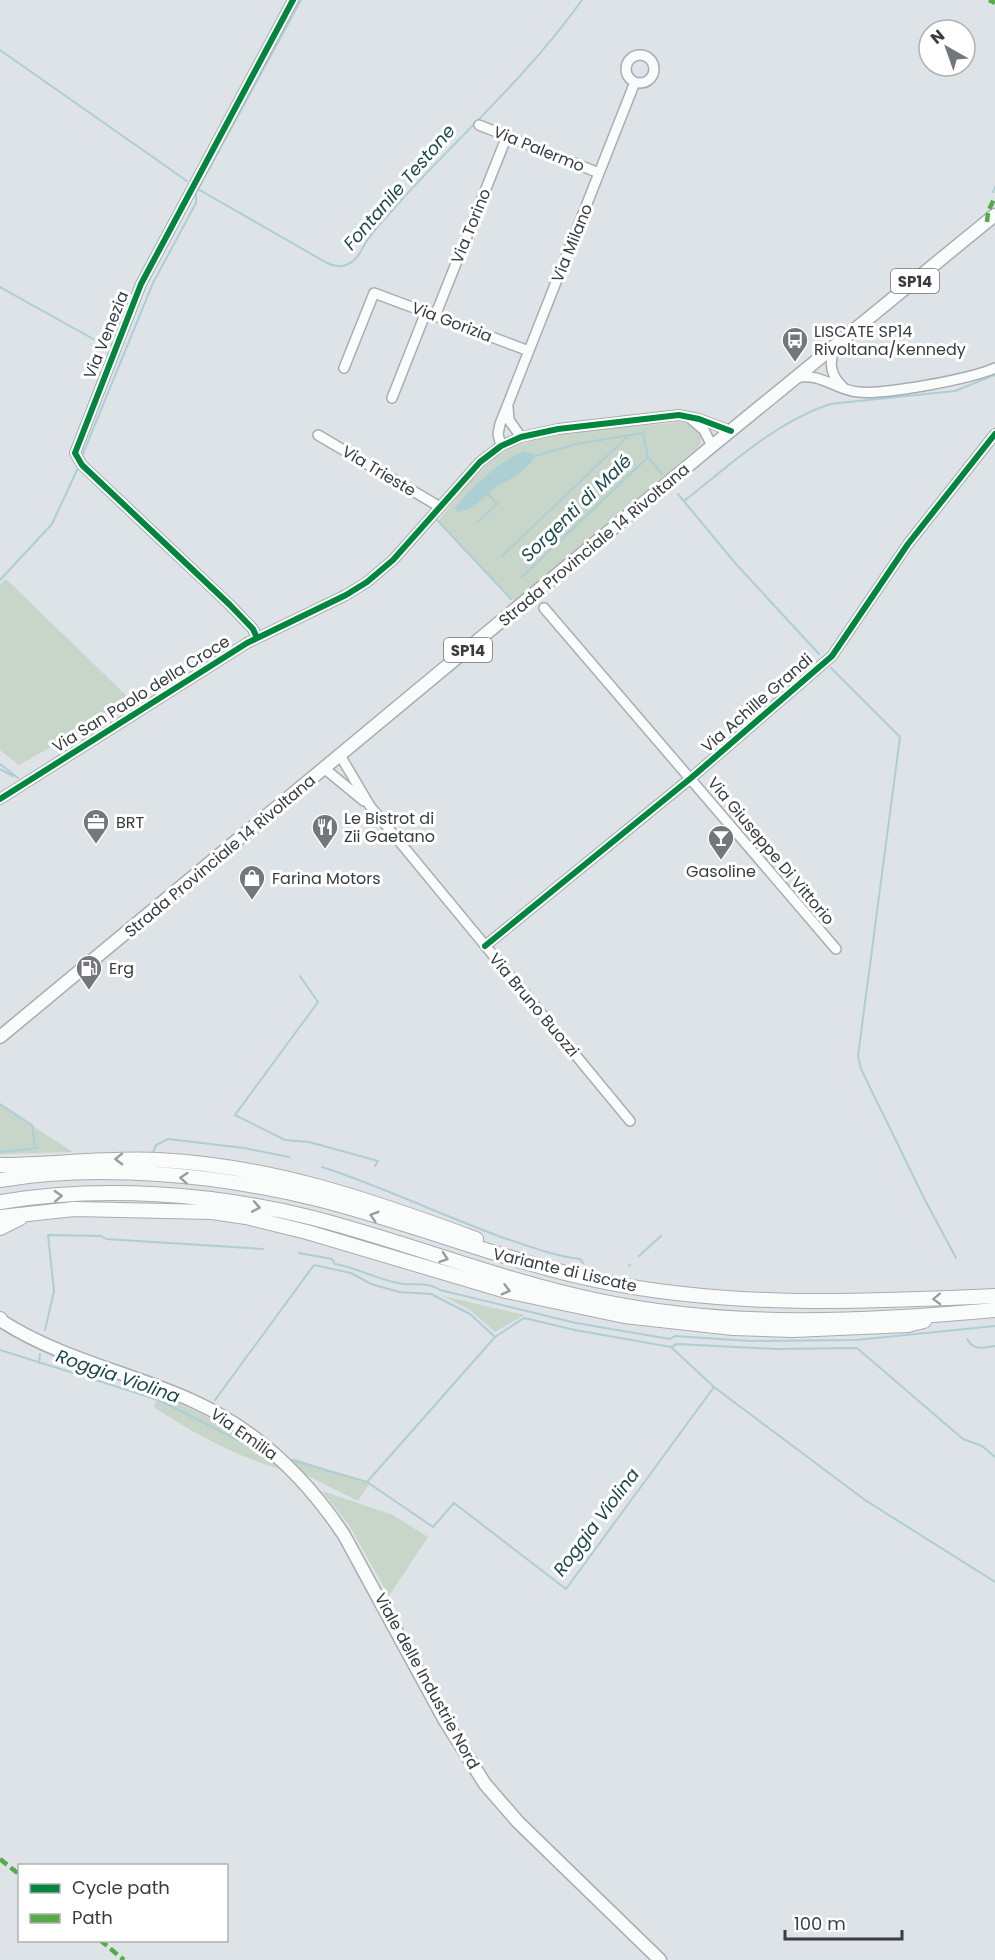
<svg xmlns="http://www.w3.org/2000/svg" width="995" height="1960" viewBox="0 0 995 1960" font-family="Poppins,sans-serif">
	<rect width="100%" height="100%" fill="#dee3e7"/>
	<path fill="#c7d6c9" d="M 679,422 L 694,425 L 701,433 L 701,443 L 697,448 L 514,601 L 438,521 C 457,499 476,470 501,454 C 540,429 632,428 679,422 Z
		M 6,579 L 132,701 L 19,765 L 0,750 L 0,585 Z
		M 0,1105 L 73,1152 L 0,1154 Z
		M 443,1296 L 524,1315 L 495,1332 L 470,1310 Z
		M 121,1382 C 182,1401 235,1427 283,1470 C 236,1456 195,1435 154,1407 L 156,1401 Z
		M 293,1458 L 369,1484 L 358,1501 L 303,1473 L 293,1463 Z
		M 322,1491 L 393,1515 L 428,1537 L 389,1596 L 349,1525 Z"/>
	<path fill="#accfd4" d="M 524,451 L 535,455 L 531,463 L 517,476 L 497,486 L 472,508 L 458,512 L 455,509 C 466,491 504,458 524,451 Z"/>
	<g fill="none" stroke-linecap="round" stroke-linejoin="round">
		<path stroke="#accfd4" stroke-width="2" d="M 0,50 L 187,181
			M 198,189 L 327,263 C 336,267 344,268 353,261 C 360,256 363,246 368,239 C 379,224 392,211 404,197 C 464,132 531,72 582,0
			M 993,192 L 995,187
			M 0,287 L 104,345
			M 82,456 L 153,283 L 196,203 L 196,193 L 301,0
			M 535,456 L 576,444 L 643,433 L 648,457 L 662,474
			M 678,494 L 736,564 L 819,654
			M 684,501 C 730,465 774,423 830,404 L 955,391 L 995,375
			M 437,520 L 511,599
			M 479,521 L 497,504 L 486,492
			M 502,556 L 628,436
			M 522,577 L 648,457
			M 0,580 L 52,524 L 77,470
			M 831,668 L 900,737 L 858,1056 L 861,1069 L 924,1198 L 956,1258
			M 0,764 L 18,778
			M 0,769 L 13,776
			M 300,976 L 318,1002 L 235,1115 L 285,1140 L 309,1142 L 378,1161 L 375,1166
			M 0,1104 L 32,1125 L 35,1148
			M 0,1152 L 38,1148
			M 152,1155 L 156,1145 L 168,1139 L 244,1148 L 289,1157
			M 322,1167 C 384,1187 443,1216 504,1238 C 529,1246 554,1256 580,1259 L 583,1263
			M 299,1253 L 332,1259 L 335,1264 C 359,1268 379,1281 404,1284 C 417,1285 429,1282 440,1290 L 576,1323 L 670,1339 L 675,1336 L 750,1341 L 856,1340 L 995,1326
			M 639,1256 L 661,1236
			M 629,1266 L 630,1265
			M 45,1330 L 54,1291 L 48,1235 L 101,1236 L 106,1239 L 263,1249
			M 967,1339 C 974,1351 983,1348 995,1346
			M 671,1347 L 714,1387 L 865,1500 L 995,1582
			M 0,1350 L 159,1400 L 257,1450
			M 39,1363 L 40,1354
			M 215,1400 L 314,1265 L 351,1273 L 371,1284 L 399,1292 L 431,1294 L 470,1314 L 494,1336
			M 292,1460 L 367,1482 L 433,1527 L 454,1503 L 566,1589 L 714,1387
			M 367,1482 L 495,1337 L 524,1318 L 575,1330 L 671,1347 L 677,1344 L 776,1349 L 857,1348 L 963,1439 L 982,1446 L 995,1457"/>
		<g stroke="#a9adb0" stroke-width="12">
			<path id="minor" d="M626 69a14 14 0 1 1 28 0a14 14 0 1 1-28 0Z
				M 479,125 L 599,173
				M 435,316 L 507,136
				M 836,346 C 828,362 830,375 843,387
				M 344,368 L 374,293 L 529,351
				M 796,378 C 820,372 836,390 858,392 C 884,395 970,379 995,368
				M 392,398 L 426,312
				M 508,407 L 509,420 L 521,437
				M 690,418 L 704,430 L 712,446
				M 318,435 L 440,507
				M 501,446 L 498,434 L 500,424 L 635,82
				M 544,608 L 836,949
				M 257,638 L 253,629 L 230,605 L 82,465 L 75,453 L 141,284 L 293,0
				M 341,757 L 370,806 L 630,1121
				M 325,769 L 364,801
				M 0,799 L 247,643 L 346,595 L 367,582 L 393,560 L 480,462 L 501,446 L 521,437 L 558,429 L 679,415 L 699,419 L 731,431
				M 485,946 L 691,778 L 832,656 L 908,544 L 995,434"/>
		</g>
		<g stroke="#a9adb0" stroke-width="15">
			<path id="major" d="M 0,1037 L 712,446 L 995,215
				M 0,1320 C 60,1359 129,1372 193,1401 C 257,1430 306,1478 344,1535 L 444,1719 L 485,1784 L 518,1822 L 660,1960"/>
		</g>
		<g stroke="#a9adb0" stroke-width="16">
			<path id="highway" d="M 0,1165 C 53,1165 106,1157 159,1160 C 273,1166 370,1200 476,1239
				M 0,1180 C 99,1163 220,1175 317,1199 C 413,1223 504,1261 600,1281 C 731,1308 863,1302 995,1296
				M 0,1202 C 101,1185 213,1193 313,1218 C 410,1243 502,1281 600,1301 C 730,1328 864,1322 995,1310
				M 0,1217 L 74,1209 L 212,1212 L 246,1217 L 307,1232 L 506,1291 L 624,1316 L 733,1328 L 793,1330 L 908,1325 L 924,1321
				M 0,1228 L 20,1218
				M 0,1319 L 0,1320"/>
		</g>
		<use href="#minor" stroke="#fafbfb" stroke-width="9"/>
		<use href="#major" stroke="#fafbfb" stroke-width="12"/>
		<use href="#highway" stroke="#fafbfb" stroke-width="14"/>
		<path stroke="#55ac46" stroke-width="4.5" stroke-dasharray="9 4.5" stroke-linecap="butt" d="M 989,0 L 995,3
			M 987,222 L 988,212 L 995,197
			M 0,1859 L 20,1875
			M 100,1940 L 124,1960"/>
		<g stroke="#fff" stroke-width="10">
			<path id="cycleway" d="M 257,638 L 253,629 L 230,605 L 82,465 L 75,453 L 141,284 L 293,0
				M 0,799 L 247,643 L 346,595 L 367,582 L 393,560 L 480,462 L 501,446 L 521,437 L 558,429 L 679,415 L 699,419 L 731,431
				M 485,946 L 691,778 L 832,656 L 908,544 L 995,434"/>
		</g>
		<use href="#cycleway" stroke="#00873e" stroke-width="6"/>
	</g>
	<defs><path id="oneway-chevron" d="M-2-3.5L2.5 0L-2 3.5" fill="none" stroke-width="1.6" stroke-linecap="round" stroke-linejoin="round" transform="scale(1.5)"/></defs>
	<g stroke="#9a9c9e">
		<use href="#oneway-chevron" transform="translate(119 1159) rotate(179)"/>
		<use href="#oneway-chevron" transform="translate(184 1178) rotate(-175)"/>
		<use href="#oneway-chevron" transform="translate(58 1196) rotate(-3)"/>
		<use href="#oneway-chevron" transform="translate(256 1207) rotate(10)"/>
		<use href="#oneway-chevron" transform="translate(374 1216) rotate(-163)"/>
		<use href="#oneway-chevron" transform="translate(444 1258) rotate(19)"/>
		<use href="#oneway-chevron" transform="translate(506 1290) rotate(15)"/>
		<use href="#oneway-chevron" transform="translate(937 1299) rotate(178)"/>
	</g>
	<defs>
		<g id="bus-pin" transform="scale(1.35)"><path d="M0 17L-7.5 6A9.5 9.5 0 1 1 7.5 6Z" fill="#73767a" stroke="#fff"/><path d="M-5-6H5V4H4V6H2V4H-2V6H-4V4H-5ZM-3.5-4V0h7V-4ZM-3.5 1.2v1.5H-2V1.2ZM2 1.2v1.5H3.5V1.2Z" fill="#fff"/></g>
		<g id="office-pin" transform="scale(1.35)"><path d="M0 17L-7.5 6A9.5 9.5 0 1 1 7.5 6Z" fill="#73767a" stroke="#fff"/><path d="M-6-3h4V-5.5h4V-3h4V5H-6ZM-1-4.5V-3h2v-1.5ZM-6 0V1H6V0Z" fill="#fff"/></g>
		<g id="restaurant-pin" transform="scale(1.35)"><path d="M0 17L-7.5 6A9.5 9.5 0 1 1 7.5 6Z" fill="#73767a" stroke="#fff"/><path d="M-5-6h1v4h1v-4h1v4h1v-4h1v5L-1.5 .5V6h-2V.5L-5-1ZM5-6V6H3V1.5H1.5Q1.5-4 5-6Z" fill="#fff"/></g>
		<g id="bar-pin" transform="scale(1.35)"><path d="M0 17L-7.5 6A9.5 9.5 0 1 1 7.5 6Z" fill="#73767a" stroke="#fff"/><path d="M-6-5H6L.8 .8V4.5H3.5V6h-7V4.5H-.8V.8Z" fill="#fff"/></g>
		<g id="shop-pin" transform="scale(1.35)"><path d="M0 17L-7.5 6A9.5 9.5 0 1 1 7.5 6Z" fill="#73767a" stroke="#fff"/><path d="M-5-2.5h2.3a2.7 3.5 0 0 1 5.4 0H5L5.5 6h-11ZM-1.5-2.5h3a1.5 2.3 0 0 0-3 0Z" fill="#fff"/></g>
		<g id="fuel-pin" transform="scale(1.35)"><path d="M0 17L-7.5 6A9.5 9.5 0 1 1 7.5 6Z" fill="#73767a" stroke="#fff"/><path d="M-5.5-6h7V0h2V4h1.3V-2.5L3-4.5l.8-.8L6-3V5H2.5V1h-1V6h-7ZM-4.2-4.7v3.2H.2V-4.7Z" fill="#fff"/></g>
	</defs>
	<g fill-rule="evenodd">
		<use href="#bus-pin" x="795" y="340"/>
		<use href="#office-pin" x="96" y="822"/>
		<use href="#restaurant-pin" x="325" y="827"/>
		<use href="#bar-pin" x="721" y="838"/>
		<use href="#shop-pin" x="252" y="878"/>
		<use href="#fuel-pin" x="89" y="968"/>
	</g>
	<g text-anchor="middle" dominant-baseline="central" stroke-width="6" stroke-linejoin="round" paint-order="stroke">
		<g fill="#fff" stroke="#747679" stroke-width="1.5">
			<rect x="891" y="269" width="48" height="24" rx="4.5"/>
			<rect x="444" y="638" width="48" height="24" rx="4.5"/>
		</g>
		<g font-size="15" font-weight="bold" fill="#393c40">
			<text x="915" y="281">SP14</text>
			<text x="468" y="650">SP14</text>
		</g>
		<g font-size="16" fill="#393c40" stroke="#fff">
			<text transform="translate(539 149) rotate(22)">Via Palermo</text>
			<text transform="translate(471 226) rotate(-68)">Via Torino</text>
			<text transform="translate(572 243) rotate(-68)">Via Milano</text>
			<text transform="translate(452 322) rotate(21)">Via Gorizia</text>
			<text transform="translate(106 335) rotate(-68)">Via Venezia</text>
			<text transform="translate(379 471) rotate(31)">Via Trieste</text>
			<text transform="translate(594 545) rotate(-40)">Strada Provinciale 14 Rivoltana</text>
			<text transform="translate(141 694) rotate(-32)">Via San Paolo della Croce</text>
			<text transform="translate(757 703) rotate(-41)">Via Achille Grandi</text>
			<text transform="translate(771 851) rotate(50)">Via Giuseppe Di Vittorio</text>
			<text transform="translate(220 856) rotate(-40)">Strada Provinciale 14 Rivoltana</text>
			<text transform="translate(534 1005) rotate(50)">Via Bruno Buozzi</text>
			<text transform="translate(565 1270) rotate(13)">Variante di Liscate</text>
			<text transform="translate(244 1434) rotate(35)">Via Emilia</text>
			<text transform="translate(427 1681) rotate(61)">Viale delle Industrie Nord</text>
		</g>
		<g font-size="16" fill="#393c40" stroke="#fff" text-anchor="start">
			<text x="814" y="331">LISCATE SP14<tspan x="814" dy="18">Rivoltana/Kennedy</tspan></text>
			<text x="344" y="818">Le Bistrot di<tspan x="344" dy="18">Zii Gaetano</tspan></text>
			<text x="116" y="822">BRT</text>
			<text x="721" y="871" text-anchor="middle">Gasoline</text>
			<text x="272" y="878">Farina Motors</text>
			<text x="109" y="968">Erg</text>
		</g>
		<g font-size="18" font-style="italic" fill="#1c4a4e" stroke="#fff">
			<text transform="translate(399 187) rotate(-49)">Fontanile Testone</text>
			<text transform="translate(576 508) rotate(-44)">Sorgenti di Malé</text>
			<text transform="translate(118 1376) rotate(19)">Roggia Violina</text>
			<text transform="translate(596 1522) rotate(-53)">Roggia Violina</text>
		</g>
	</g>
	<rect x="18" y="1864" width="210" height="78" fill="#ffffff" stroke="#b0b1b3" stroke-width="1.5"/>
	<rect x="30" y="1884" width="30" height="9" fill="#00873e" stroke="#b0b1b3" stroke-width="1.5"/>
	<text x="72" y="1894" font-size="18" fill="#393c40">Cycle path</text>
	<rect x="30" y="1914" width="30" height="9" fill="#55ac46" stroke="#b0b1b3" stroke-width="1.5"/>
	<text x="72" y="1924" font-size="18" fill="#393c40">Path</text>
	<g transform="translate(947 48) rotate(320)"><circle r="28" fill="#ffffff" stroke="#b0b1b3" stroke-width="1.5"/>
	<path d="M0-4.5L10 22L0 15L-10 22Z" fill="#73767a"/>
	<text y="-9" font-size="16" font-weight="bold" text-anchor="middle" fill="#393c40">N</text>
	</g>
	<path d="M785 1930v9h117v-9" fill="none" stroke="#393c40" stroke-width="3"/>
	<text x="794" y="1930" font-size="18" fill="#393c40" stroke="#ffffff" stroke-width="4.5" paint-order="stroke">100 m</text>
</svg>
